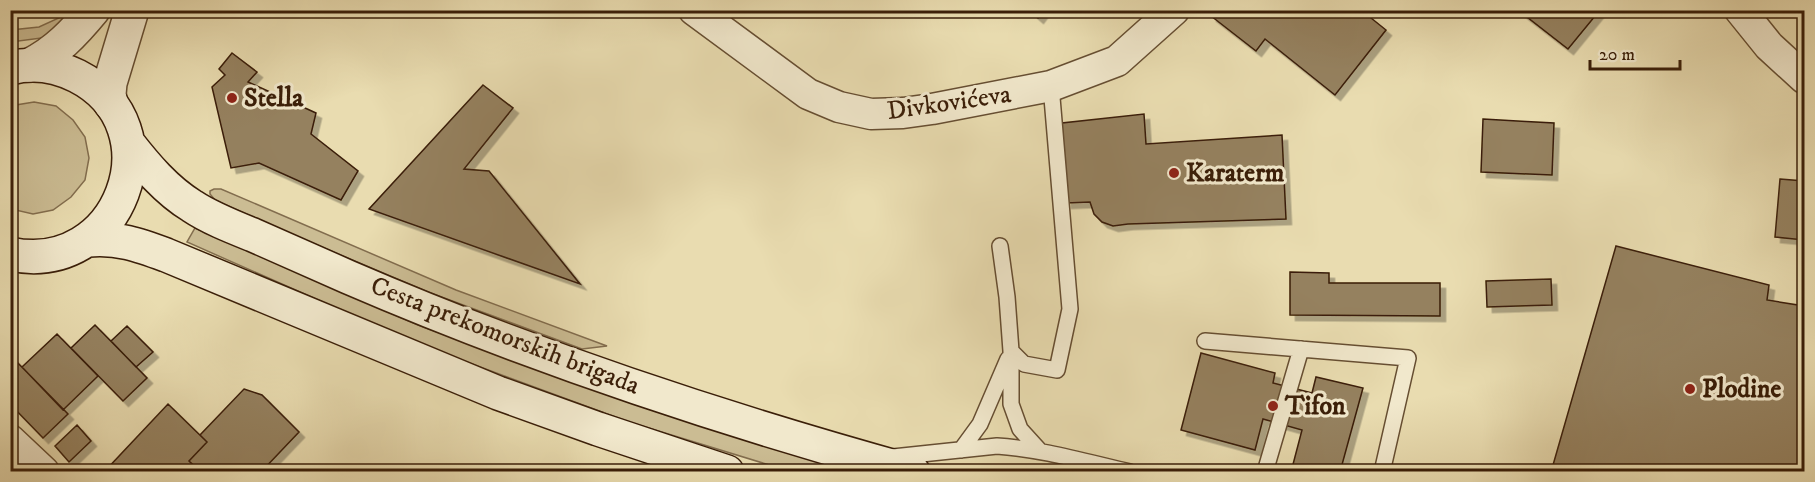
<svg xmlns="http://www.w3.org/2000/svg" width="1815" height="482" viewBox="0 0 1815 482" font-family="'IM FELL DW Pica',serif">
	<defs>
		<filter id="shadow"><feDropShadow dx="5.5" dy="5.5" stdDeviation="0" flood-color="#0004"/></filter>
	</defs>
	<rect width="100%" height="100%" fill="#e9dcb0"/>
	<filter id="stains"><feTurbulence type="fractalNoise" baseFrequency=".00333" numOctaves="4"/><feColorMatrix values="0 0 0 0 .2 0 0 0 0 .09 0 0 0 0 .02 0 0 0 .5 -.17"/></filter>
	<radialGradient id="worn" r=".72"><stop offset=".6" stop-color="#630" stop-opacity="0"/><stop offset="1" stop-color="#630" stop-opacity=".3"/></radialGradient>
	<path fill="#cbbc93" stroke="#826d4e" stroke-width="1.5" d="M 65,15 L 69,18 L 49,37 L 11,42 L 11,30 L 39,27 Z
		M 34,102 L 56,106 L 73,120 L 85,137 L 89,158 L 85,180 L 71,197 L 53,210 L 33,214 L 11,209 L 10,106 Z
		M 214,189 L 221,189 L 456,290 L 607,346 L 582,349 L 428,292 L 291,234 L 215,200 L 210,194 L 210,191 Z
		M 195,228 L 418,325 L 633,403 L 850,471 L 789,471 L 629,422 L 413,342 L 187,242 Z"/>
	<path fill="#95815f" stroke="#3a1e08" stroke-width="1.5" filter="url(#shadow)" d="M 1029,10 L 1044,10 L 1038,18 Z
		M 1216,10 L 1361,10 L 1386,30 L 1335,95 L 1265,39 L 1256,51 L 1211,16 Z
		M 1518,10 L 1600,10 L 1568,49 Z
		M 232,53 L 257,72 L 248,82 L 316,113 L 311,134 L 358,171 L 341,200 L 259,163 L 231,168 L 212,87 L 225,75 L 219,69 Z
		M 483,85 L 513,108 L 464,169 L 489,171 L 580,284 L 369,209 Z
		M 1144,114 L 1146,144 L 1282,135 L 1286,219 L 1128,224 L 1113,226 L 1102,222 L 1094,214 L 1090,202 L 1066,203 L 1062,123 Z
		M 1483,119 L 1554,123 L 1552,175 L 1481,172 Z
		M 1780,179 L 1804,181 L 1804,240 L 1775,237 Z
		M 1616,246 L 1769,285 L 1767,300 L 1804,306 L 1804,472 L 1551,472 Z
		M 1290,272 L 1329,273 L 1329,283 L 1440,283 L 1440,316 L 1290,315 Z
		M 1551,279 L 1552,305 L 1487,307 L 1486,281 Z
		M 95,325 L 147,378 L 123,401 L 71,348 Z
		M 127,326 L 153,352 L 136,367 L 111,341 Z
		M 57,334 L 98,376 L 63,410 L 22,367 Z
		M 1201,353 L 1275,373 L 1273,383 L 1312,393 L 1316,377 L 1363,388 L 1340,472 L 1291,472 L 1302,430 L 1263,419 L 1255,450 L 1181,430 Z
		M 10,355 L 68,414 L 43,438 L 10,404 Z
		M 244,389 L 262,395 L 299,432 L 261,472 L 200,472 L 189,461 L 207,442 L 200,435 Z
		M 168,404 L 207,442 L 189,461 L 199,470 L 104,472 Z
		M 77,425 L 91,441 L 69,462 L 55,446 Z"/>
	<g fill="none" stroke-linecap="round" stroke-linejoin="round">
		<g stroke="#664e32" stroke-width="18">
			<path id="service" d="M 1000,246 L 1007,297 L 1011,351 L 1011,404 L 1020,429 L 1040,451
				M 1205,341 L 1408,358 L 1382,472
				M 1011,351 L 1024,364 L 1057,370 L 1070,309 L 1051,86
				M 961,450 L 980,424 L 1008,359
				M 893,457 L 997,446 C 1042,449 1086,462 1130,472
				M 1265,472 L 1301,349"/>
		</g>
		<g stroke="#664e32" stroke-width="33">
			<path id="minor" d="M 694,10 L 808,94 L 839,107 L 871,114 L 903,113 L 932,109 L 1051,86 L 1117,61 L 1174,10
				M 1740,10 L 1769,46 L 1804,78
				M 10,440 L 44,472"/>
		</g>
		<g stroke="#664e32" stroke-width="36">
			<path id="tertiary" d="M 30,65 C 56,52 74,33 93,10
				M 111,104 L 109,94 L 110,83 L 132,10"/>
		</g>
		<g stroke="#3a1e08" stroke-width="36">
			<path id="secondary" d="M 10,68 C 33,62 57,66 77,76 C 177,127 120,278 10,254
				M 128,143 C 146,166 166,190 192,206 C 210,218 233,227 253,235 C 285,249 317,263 348,277 C 531,356 721,419 913,472
				M 88,240 C 117,237 139,245 166,255 L 498,393 L 598,429 L 727,472"/>
		</g>
		<use href="#service" stroke="#f1e8cc" stroke-width="15"/>
		<use href="#minor" stroke="#f1e8cc" stroke-width="30"/>
		<use href="#tertiary" stroke="#f1e8cc" stroke-width="33"/>
		<use href="#secondary" stroke="#f1e8cc" stroke-width="33"/>
	</g>
	<g fill="#8f2418" stroke="#f1e8cc" stroke-width="2">
		<circle cx="232" cy="98" r="6"/>
		<circle cx="1174" cy="173" r="6"/>
		<circle cx="1690" cy="389" r="6"/>
		<circle cx="1273" cy="406" r="6"/>
	</g>
	<g text-anchor="middle" dominant-baseline="central" stroke-width="6" stroke-linejoin="round" paint-order="stroke">
		<g font-size="26" font-weight="bold" fill="#3a1e08" stroke="#f1e8cc" text-anchor="start">
			<text x="244" y="98">Stella</text>
			<text x="1186" y="173">Karaterm</text>
			<text x="1702" y="389">Plodine</text>
			<text x="1285" y="406">Tifon</text>
		</g>
		<g font-size="26" fill="#3a1e08" stroke="#f1e8cc">
			<text transform="translate(949 103) rotate(-8)">Divkovićeva</text>
			<text transform="translate(505 336) rotate(21)">Cesta prekomorskih brigada</text>
		</g>
	</g>
	<rect width="1815" height="482" fill="none" stroke="#e9dcb0" stroke-width="36"/>
	<rect x="12" y="12" width="1791" height="458" fill="none" stroke="#3a1e08" stroke-width="3"/>
	<rect x="18" y="18" width="1779" height="446" fill="none" stroke="#3a1e08" stroke-width="1.5"/>
	<path d="M1590 60v9h90v-9" fill="none" stroke="#3a1e08" stroke-width="3"/>
	<text x="1599" y="60" font-size="18" fill="#3a1e08" stroke="#f1e8cc" stroke-width="4.5" paint-order="stroke">20 m</text>
	<rect width="100%" height="100%" filter="url(#stains)"/>
	<rect width="100%" height="100%" fill="url(#worn)"/>
</svg>
